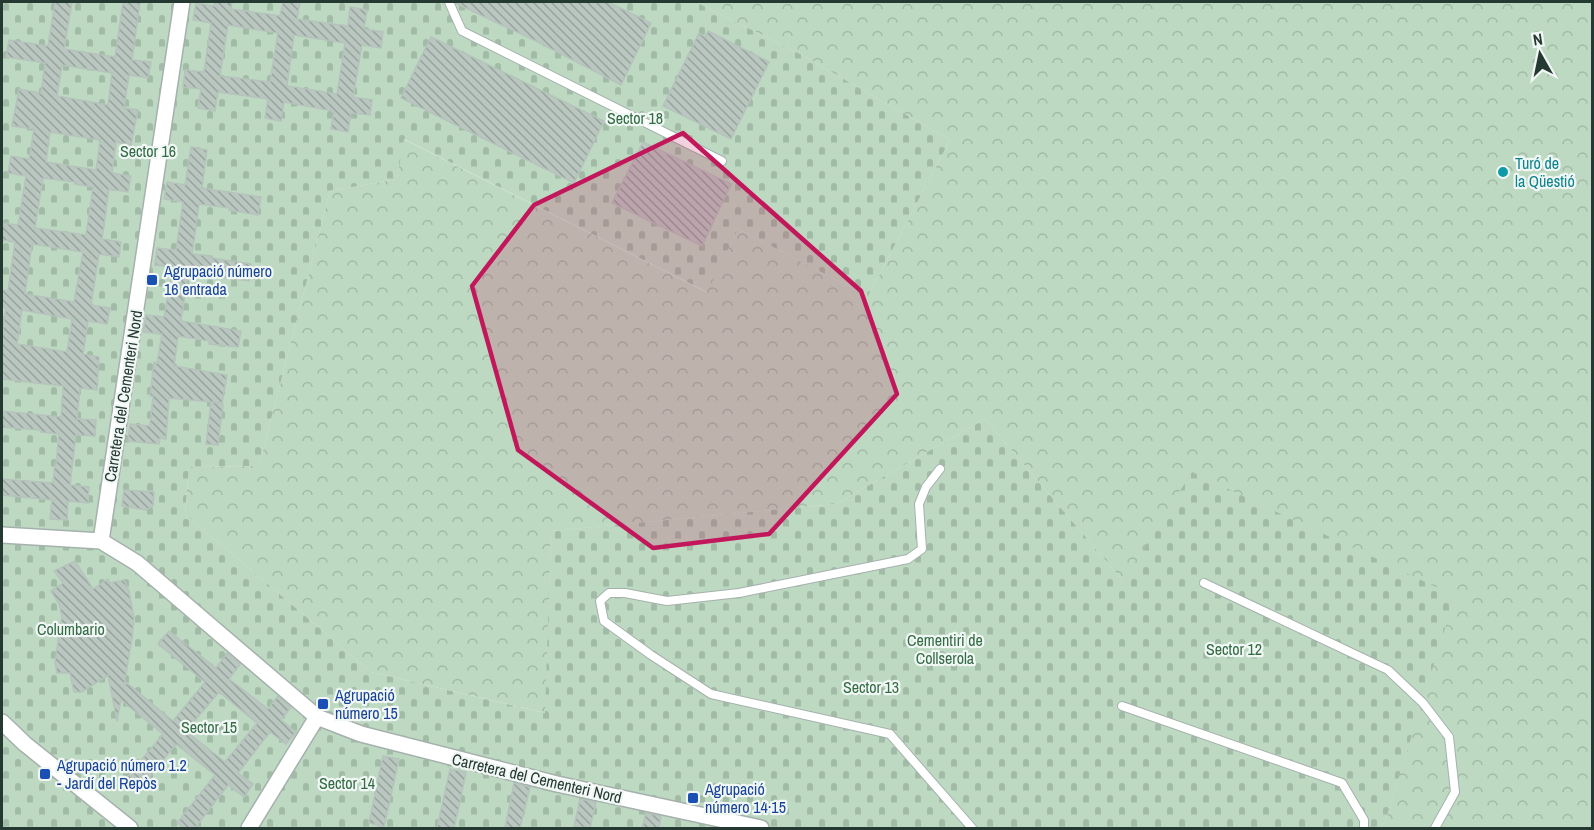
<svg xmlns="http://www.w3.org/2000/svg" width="1594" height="830" viewBox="0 0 1594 830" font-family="'Archivo Narrow',sans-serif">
	<defs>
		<pattern id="forest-crowns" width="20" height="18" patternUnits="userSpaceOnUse" patternTransform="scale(1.5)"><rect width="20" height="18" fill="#bdd9c2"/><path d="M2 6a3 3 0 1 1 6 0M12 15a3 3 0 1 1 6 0" fill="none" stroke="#a2bba7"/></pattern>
		<pattern id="cemetery-stones" width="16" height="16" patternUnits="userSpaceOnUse" patternTransform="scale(1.5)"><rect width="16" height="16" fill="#bdd9c2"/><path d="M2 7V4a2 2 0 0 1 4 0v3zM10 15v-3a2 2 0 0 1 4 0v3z" fill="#a2bba7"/></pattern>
		<pattern id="building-back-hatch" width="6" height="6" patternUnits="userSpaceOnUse" patternTransform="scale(1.5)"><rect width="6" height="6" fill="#bac7c1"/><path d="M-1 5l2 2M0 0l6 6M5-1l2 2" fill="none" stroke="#97a39d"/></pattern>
	</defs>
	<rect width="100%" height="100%" fill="#e1eae6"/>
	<path fill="url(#forest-crowns)" d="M 696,2 L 1592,2 L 1592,828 L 1379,828 L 1385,822 L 1454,596 L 1123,581 L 985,419 L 836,504 L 551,531 L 546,713 L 371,672 L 185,514 L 189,467 L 259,466 L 330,191 L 397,179 L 403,139 L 706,292 L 738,229 L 868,296 L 950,140 L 800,54 Z"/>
	<path fill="url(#cemetery-stones)" d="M 2,2 L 696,2 L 800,54 L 950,140 L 868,296 L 738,229 L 707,292 L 404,139 L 397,179 L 330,191 L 259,466 L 189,467 L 185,514 L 371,672 L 545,713 L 551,531 L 836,504 L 985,419 L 1123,581 L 1192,472 L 1455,596 L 1385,822 L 1379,828 L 2,828 Z"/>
	<path fill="url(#building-back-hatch)" stroke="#b5c3bc" stroke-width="1.5" fill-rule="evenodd" d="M 55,2 L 72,2 L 64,49 L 115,57 L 123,2 L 140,2 L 132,60 L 151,62 L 148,78 L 129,75 L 124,108 L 138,110 L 131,145 L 116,142 L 112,173 L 131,176 L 128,192 L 109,189 L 102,239 L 121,242 L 119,257 L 99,254 L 91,305 L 110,308 L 107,324 L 88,321 L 83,354 L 99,357 L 97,390 L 80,388 L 77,419 L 96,420 L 95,436 L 76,435 L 70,485 L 89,487 L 88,503 L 68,501 L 67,520 L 50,519 L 52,500 L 2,495 L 2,479 L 53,483 L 55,464 L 56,464 L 59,434 L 41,432 L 41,430 L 2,427 L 2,411 L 61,417 L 63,386 L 2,379 L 2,334 L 6,308 L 2,307 L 2,290 L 8,291 L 15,242 L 2,240 L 2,223 L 18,225 L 26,176 L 8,173 L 11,156 L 29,159 L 34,129 L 12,126 L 19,89 L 41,93 L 45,63 L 6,57 L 9,40 L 48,46 ZM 62,65 L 112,73 L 108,105 L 57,96 ZM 50,132 L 100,140 L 96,170 L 46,162 ZM 43,178 L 75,182 L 75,184 L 93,187 L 86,235 L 35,228 ZM 32,244 L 83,252 L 74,302 L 25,294 ZM 22,310 L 72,319 L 67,352 L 17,344 Z
		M 215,2 L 232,2 L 231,9 L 280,16 L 283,2 L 300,2 L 297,19 L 348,26 L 350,7 L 367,10 L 364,29 L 383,32 L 381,48 L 362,45 L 353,97 L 372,100 L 370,115 L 351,113 L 348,132 L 331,129 L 334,111 L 284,102 L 281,121 L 265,118 L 268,99 L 218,92 L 215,111 L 198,108 L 201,89 L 183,87 L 185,70 L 204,72 L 211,23 L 193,20 L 196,3 L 214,6 ZM 228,25 L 278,33 L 270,82 L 220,76 ZM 294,35 L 345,43 L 337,94 L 287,86 Z
		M 455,2 L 608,2 L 651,23 L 621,85 L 538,42 L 457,4 Z
		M 708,31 L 769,62 L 731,139 L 663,106 L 699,33 L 705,37 Z
		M 431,37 L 604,121 L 574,183 L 401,98 Z
		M 643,142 L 731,184 L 702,246 L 612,203 Z
		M 191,147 L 207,150 L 202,188 L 261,197 L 258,215 L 229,210 L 230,208 L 199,204 L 195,234 L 192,254 L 211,256 L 211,258 L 251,264 L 249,281 L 220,277 L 220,274 L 190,269 L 186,288 L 181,321 L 241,331 L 238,347 L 209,344 L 210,341 L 178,336 L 174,366 L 227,375 L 222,403 L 169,398 L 166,439 L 160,438 L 159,444 L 128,441 L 130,424 L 150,426 L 153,396 L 150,396 L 154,362 L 157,363 L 162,334 L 143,332 L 146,315 L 164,317 L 173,267 L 155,265 L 157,248 L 176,250 L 183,202 L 164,199 L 167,182 L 185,185 Z
		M 211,402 L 223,404 L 218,445 L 206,444 Z
		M 124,490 L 154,492 L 153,506 L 146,510 L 122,506 Z
		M 75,561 L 93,589 L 108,579 L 110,583 L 124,580 L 129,591 L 134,618 L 132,638 L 124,686 L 127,683 L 173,721 L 205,682 L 158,644 L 169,631 L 216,668 L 227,653 L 240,664 L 229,679 L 268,709 L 278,696 L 291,707 L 281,720 L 296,732 L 286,744 L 270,732 L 238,773 L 253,784 L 244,797 L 228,785 L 195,828 L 184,828 L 177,823 L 215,775 L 176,744 L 138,792 L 124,781 L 163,734 L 121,700 L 117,721 L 108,675 L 82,692 L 74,692 L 70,673 L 57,673 L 55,662 L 62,616 L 59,604 L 51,591 L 63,583 L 54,571 ZM 219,692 L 257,723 L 225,762 L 186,731 Z
		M 383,756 L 399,759 L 384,827 L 369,823 Z
		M 450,769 L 466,772 L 458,811 L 454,828 L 437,828 Z
		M 514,783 L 530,787 L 520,828 L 505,828 Z
		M 580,799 L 596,802 L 590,828 L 574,826 Z
		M 646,813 L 661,816 L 659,828 L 642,828 Z"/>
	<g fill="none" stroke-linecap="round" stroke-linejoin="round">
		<g stroke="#a5b1ac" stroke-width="10">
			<path id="service" d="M 449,2 L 462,31 L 722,161
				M 940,469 L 926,487 L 919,504 L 922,549 L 908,559 L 739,593 L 667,601 L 625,593 L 609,593 L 600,601 L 604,621 L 651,655 L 711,694 L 890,734 L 972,828
				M 1204,583 L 1388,670 L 1423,703 L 1449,737 L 1455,792 L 1435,828
				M 1122,706 L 1342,783 L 1364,820 L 1364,828"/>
		</g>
		<g stroke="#a5b1ac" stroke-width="18">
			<path id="minor" d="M 2,535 L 101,541 L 137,563 L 317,717 L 361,734 L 557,784 L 761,828
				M 101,541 L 182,2
				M 2,722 L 25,744 L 130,828
				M 249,828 L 317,717"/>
		</g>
		<use href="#service" stroke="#fff" stroke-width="8"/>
		<use href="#minor" stroke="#fff" stroke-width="15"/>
	</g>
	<path fill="#c2185b" fill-opacity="0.2" stroke="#c2185b" stroke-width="4.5" stroke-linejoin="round" d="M 683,133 L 861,291 L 897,394 L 769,534 L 653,548 L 518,450 L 472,286 L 534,205 Z"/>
	<circle fill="#0f9aa8" stroke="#f1f7f4" stroke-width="2" cx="1503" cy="172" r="6"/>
	<g fill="#1a4fb4" stroke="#f1f7f4" stroke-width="2">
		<rect x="146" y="274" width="12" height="12" rx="3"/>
		<rect x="317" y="698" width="12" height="12" rx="3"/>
		<rect x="39" y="768" width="12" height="12" rx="3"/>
		<rect x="687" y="792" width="12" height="12" rx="3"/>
	</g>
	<g text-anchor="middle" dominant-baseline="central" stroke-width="4.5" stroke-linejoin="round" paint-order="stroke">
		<g font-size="16" fill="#336b44" stroke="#f1f7f4">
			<text x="635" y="118">Sector 18</text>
			<text x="148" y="151">Sector 16</text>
			<text x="71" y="629">Columbario</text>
			<text x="945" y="640">Cementiri de<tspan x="945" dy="18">Collserola</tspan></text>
			<text x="1234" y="649">Sector 12</text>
			<text x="871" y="687">Sector 13</text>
			<text x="209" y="727">Sector 15</text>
			<text x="347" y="783">Sector 14</text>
		</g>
		<g font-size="16" fill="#0d838f" stroke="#f1f7f4" text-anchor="start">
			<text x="1515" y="163">Turó de<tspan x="1515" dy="18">la Qüestió</tspan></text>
		</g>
		<g font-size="16" fill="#164399" stroke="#f1f7f4" text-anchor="start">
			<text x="164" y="271">Agrupació número<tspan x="164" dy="18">16 entrada</tspan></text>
			<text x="335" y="695">Agrupació<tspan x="335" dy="18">número 15</tspan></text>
			<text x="57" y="765">Agrupació número 1.2<tspan x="57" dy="18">- Jardí del Repòs</tspan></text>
			<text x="705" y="789">Agrupació<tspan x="705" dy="18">número 14·15</tspan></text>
		</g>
		<g font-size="16" fill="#243932" stroke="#f1f7f4">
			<text transform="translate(123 396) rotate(-81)">Carretera del Cementeri Nord</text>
			<text transform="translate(537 778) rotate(13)">Carretera del Cementeri Nord</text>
		</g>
	</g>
	<rect width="1594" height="830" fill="none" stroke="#243932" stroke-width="6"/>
	<g transform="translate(1540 54) rotate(351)" stroke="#f1f7f4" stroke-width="4.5" paint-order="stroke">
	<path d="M0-4.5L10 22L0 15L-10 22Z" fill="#243932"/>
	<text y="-9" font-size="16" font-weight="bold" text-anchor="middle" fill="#243932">N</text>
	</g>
</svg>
